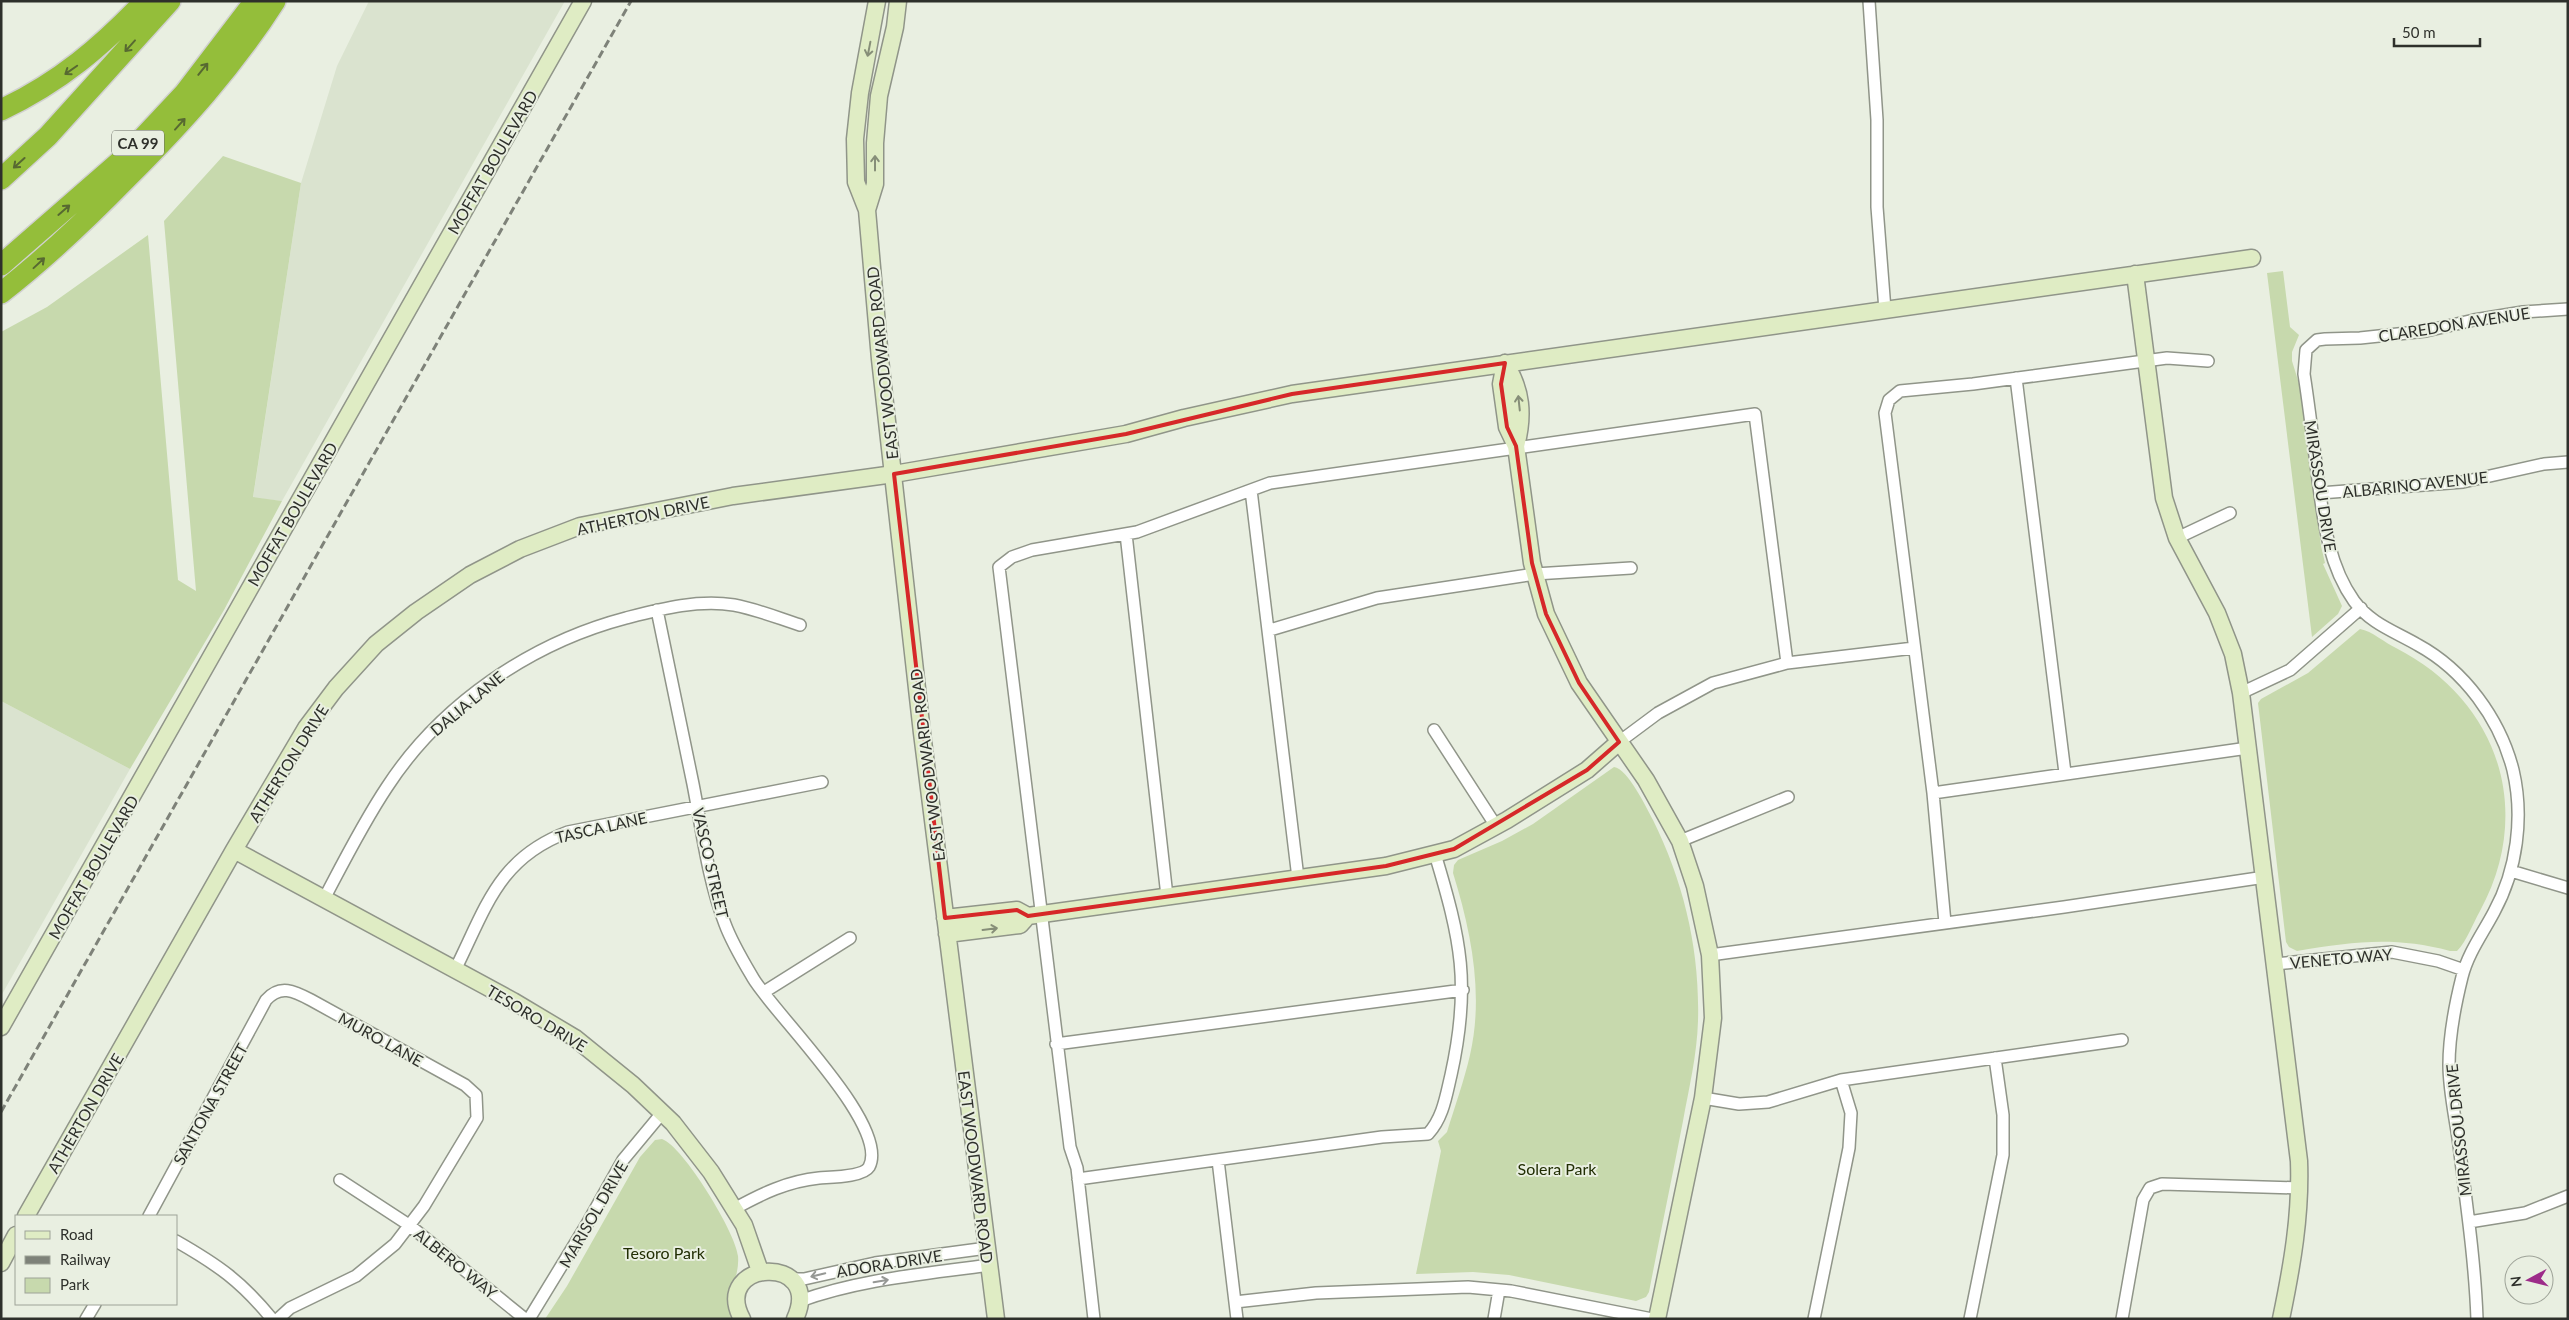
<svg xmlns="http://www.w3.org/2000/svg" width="2569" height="1320" viewBox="0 0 2569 1320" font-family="Lato,sans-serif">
	<rect width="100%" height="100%" fill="#e9efe1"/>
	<path fill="#dae3cf" d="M 369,1 L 565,1 L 282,501 L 253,498 L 301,183 L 337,66 Z
		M 1,701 L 130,769 L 1,996 Z"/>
	<path fill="#c7d9ad" d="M 223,156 L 301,183 L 253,497 L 282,501 L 224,610 L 130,769 L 1,701 L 1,332 L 47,307 L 148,235 L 178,580 L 196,591 L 164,221 Z
		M 2283,271 L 2290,327 L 2299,335 L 2292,352 L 2292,361 L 2301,390 L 2321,546 L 2325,563 L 2323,564 L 2342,606 L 2338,614 L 2312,637 L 2267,273 Z
		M 2360,629 C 2372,631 2385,643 2396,648 C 2498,700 2535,810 2480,911 C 2473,923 2467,941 2457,951 L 2450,951 C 2393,936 2353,942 2297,951 L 2289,947 L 2286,942 L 2258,703 L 2261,699 L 2308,673 Z
		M 1614,767 C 1628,769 1646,807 1653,820 C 1684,883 1700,950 1698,1021 C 1697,1055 1689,1088 1683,1121 C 1672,1178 1660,1235 1649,1292 L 1646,1297 L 1636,1301 L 1509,1275 L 1473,1272 L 1416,1274 L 1441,1151 L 1438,1141 L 1447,1132 C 1455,1106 1464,1081 1470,1055 C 1484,994 1471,931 1453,873 L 1454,865 L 1458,860 L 1502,841 L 1533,824 Z
		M 662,1139 C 683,1146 736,1233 738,1256 C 740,1278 725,1296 733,1319 L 545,1319 L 567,1286 L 640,1157 L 655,1140 Z"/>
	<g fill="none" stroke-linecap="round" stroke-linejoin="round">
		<g stroke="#909589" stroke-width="14">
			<path id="street" d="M 1869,1 L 1877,120 L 1877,207 L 1885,310
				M 2016,378 L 2065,773
				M 1251,490 L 1298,878
				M 2320,493 L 2463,482 L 2544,464 L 2568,462
				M 1126,534 L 1167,896
				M 2177,538 L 2230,513
				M 657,610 C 669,668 681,726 693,784 C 702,830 708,880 725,924 C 732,943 743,961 753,978 C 774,1014 891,1126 869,1167 C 863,1177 830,1177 819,1178 C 788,1181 761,1194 734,1209
				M 1270,630 L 1377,598 L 1535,574 L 1631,568
				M 2241,693 L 2290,670 L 2361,608
				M 1434,730 L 1496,826
				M 1619,742 L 1658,713 L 1713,683 L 1787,663 L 1914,648
				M 1933,793 L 2248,748
				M 1680,841 L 1788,797
				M 2511,871 L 2568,888
				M 324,899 C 344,861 363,823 387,787 C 441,704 531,643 626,618 C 661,609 698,599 734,605 C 756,609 778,618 800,625
				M 1945,923 L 1933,793 L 1885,413 L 1889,400 L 1900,391 L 1973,384 L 2167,358 L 2208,361
				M 1710,955 L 2064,907 L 2265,877
				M 2275,964 L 2392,952 L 2438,961 L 2464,970
				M 455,970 C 486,908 498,858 568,832 L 822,782
				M 764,992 L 850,938
				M 1056,1044 L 1463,990
				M 1703,1098 L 1739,1104 L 1768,1102 L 1841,1080 L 2122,1040
				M 1218,1160 L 1237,1319
				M 1078,1179 L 1382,1137 L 1428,1134 C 1443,1118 1446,1096 1451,1075 C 1471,985 1461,940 1435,854
				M 340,1180 L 409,1225 L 525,1319
				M 149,1216 L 266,1000 C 280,984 294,991 311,1000 L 465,1085 L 476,1095 L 477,1118 L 424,1206 L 395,1244 L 356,1276 L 290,1308 L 278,1319
				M 2469,1222 L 2525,1213 L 2568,1196
				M 176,1241 C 218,1265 241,1281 272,1319
				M 791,1279 L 804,1279 L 875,1263 L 987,1248
				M 800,1301 C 860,1279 926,1274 989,1265
				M 1235,1302 L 1316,1293 L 1468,1287 L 1511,1291 L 1652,1319
				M 86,1319 L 95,1304
				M 529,1319 L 587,1224 L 623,1160 L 662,1113
				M 1094,1319 L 1077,1168 L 1070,1147 L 999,567 L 1012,557 L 1032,550 L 1137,532 L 1270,483 L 1755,414 L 1787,663
				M 1494,1319 L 1499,1290
				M 1814,1319 L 1849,1148 L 1851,1113 L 1841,1080
				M 1970,1319 L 2003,1155 L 2003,1115 L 1995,1058
				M 2122,1319 L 2143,1200 L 2150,1188 L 2162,1184 L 2300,1188
				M 2477,1319 C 2475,1263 2467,1208 2460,1153 C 2457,1124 2449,1094 2449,1065 C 2449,1036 2455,1005 2462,977 C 2468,953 2483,933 2494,912 C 2517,870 2524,817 2513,770 C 2500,719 2464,670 2418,645 C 2394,631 2371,624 2354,601 C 2327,563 2323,516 2317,472 C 2313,439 2309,406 2304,374 L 2306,350 L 2317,340 L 2325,339 L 2360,338 L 2426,331 L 2474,320 L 2523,312 L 2568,309"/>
		</g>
		<g stroke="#909589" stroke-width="19">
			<path id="secondary" d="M 877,1 L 860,93 L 855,139 L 856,182 L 867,210 L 880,359 L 922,733 L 996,1319
				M 867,210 L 875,184 L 875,143 L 879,96 L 895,27 L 898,1
				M 2135,274 L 2164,498 L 2177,538 L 2217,613 L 2233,654 L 2241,693 L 2299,1161 C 2301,1215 2292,1266 2281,1319
				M 1505,363 L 1501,384 L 1507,427 L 1516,446 L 1532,563 L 1546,614 L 1579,683 L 1646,780 L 1680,841 L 1695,886 L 1710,955 L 1713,1018 L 1703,1098 L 1657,1319
				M 1505,363 C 1522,390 1524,415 1516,446
				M 234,850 L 513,1001 L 575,1038 L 633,1085 L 673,1123 L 711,1172 L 744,1225 L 760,1271
				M 945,918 L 1017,910 L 1028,916 L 1386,866 L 1454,849 L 1507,820 L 1587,770 L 1619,742
				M 947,934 L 1020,925 L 1028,916
				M 1,1027 L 583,1
				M 26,1216 L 234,850 L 306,728 L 336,688 L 376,644 L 416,612 L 470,575 L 520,549 L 580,526 L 733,496 L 894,474 L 1126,434 L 1184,418 L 1292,394 L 2252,258
				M 1,1263 L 16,1235
				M 742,1319 C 710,1259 825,1253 795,1319"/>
		</g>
		<g stroke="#d1d1d0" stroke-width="24">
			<path id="highway" d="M 1,110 C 60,82 101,47 145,1
				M 1,179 L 48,136 L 170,1
				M 1,265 L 125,157 L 184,94 L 255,1
				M 1,293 C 46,258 87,219 127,178 C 182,123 233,67 275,1"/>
		</g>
		<use href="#street" stroke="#fff" stroke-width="11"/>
		<use href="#secondary" stroke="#dfecc4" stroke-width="16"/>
		<use href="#highway" stroke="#94be3a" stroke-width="21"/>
		<path stroke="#7e8279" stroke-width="3" stroke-dasharray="8 4" stroke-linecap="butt" d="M 1,1112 L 631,1"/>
	</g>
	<defs><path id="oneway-shaft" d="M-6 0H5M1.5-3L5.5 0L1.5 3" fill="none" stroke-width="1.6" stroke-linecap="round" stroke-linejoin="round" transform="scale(1.25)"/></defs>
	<g stroke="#576931">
		<use href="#oneway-shaft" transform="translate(130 46) rotate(132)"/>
		<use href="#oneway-shaft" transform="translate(203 69) rotate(-51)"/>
		<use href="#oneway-shaft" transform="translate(71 70) rotate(145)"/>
		<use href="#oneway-shaft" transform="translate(180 124) rotate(-48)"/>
		<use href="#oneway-shaft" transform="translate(19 163) rotate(138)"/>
		<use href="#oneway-shaft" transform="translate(64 210) rotate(-41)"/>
		<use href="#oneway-shaft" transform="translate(39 263) rotate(-43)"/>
	</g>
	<g stroke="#868e78">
		<use href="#oneway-shaft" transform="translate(869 49) rotate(101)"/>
		<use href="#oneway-shaft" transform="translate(875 163) rotate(-90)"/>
		<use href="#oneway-shaft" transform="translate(1519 403) rotate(-96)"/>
		<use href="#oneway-shaft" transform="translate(990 929) rotate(-7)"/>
	</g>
	<g stroke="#969895">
		<use href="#oneway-shaft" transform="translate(818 1275) rotate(166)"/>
		<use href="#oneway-shaft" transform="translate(881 1281) rotate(-9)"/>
	</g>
	<path fill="none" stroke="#d62828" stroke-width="4" stroke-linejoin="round" d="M 1505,363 L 1501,384 L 1507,427 L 1516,446 L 1532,563 L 1546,614 L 1579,683 L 1619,742 L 1587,770 L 1454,849 L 1386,866 L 1028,916 L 1017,910 L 945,918 L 894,474 L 1126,434 L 1292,394 Z"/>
	<g text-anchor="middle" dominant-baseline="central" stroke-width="4" stroke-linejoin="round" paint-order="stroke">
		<rect fill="#e9efe1" stroke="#666962" stroke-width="1" x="112" y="130.5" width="52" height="25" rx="4"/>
		<g font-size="15" font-weight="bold" fill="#2e302b">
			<text x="138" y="143">CA 99</text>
		</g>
		<g font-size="16" fill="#2e302b" stroke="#e9efe1">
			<text transform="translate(492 162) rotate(-60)">MOFFAT BOULEVARD</text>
			<text transform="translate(2454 324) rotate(-9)">CLAREDON AVENUE</text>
			<text transform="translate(882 363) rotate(-96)">EAST WOODWARD ROAD</text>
			<text transform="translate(2415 484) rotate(-6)">ALBARINO AVENUE</text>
			<text transform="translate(2321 486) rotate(81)">MIRASSOU DRIVE</text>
			<text transform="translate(292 514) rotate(-60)">MOFFAT BOULEVARD</text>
			<text transform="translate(643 515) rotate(-12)">ATHERTON DRIVE</text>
			<text transform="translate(467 703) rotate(-40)">DALIA LANE</text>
			<text transform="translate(288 763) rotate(-58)">ATHERTON DRIVE</text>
			<text transform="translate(927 765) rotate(-97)">EAST WOODWARD ROAD</text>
			<text transform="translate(601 827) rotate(-13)">TASCA LANE</text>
			<text transform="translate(711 863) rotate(77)">VASCO STREET</text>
			<text transform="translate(93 867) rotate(-60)">MOFFAT BOULEVARD</text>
			<text transform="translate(2341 958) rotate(-5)">VENETO WAY</text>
			<text transform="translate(537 1018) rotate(31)">TESORO DRIVE</text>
			<text transform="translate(381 1039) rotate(29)">MURO LANE</text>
			<text transform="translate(210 1104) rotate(-61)">SANTONA STREET</text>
			<text transform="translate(85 1113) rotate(-60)">ATHERTON DRIVE</text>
			<text transform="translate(2458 1130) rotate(-96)">MIRASSOU DRIVE</text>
			<text transform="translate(976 1167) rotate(83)">EAST WOODWARD ROAD</text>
			<text transform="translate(593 1214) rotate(-60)">MARISOL DRIVE</text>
			<text transform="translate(456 1263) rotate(39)">ALBERO WAY</text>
			<text transform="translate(889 1263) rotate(-9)">ADORA DRIVE</text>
		</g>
		<g font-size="16" fill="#212e03" stroke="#e9efe1">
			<text x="1557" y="1168">Solera Park</text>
			<text x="664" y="1252">Tesoro Park</text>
		</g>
	</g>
	<rect width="2569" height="1320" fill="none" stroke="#2e302b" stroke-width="5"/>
	<rect x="15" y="1215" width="162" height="90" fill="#e9efe1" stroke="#9ea398"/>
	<rect x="25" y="1231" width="25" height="8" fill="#dfecc4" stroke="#9ea398"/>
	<text x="60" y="1240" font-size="15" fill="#2e302b">Road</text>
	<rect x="25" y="1256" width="25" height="8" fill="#7e8279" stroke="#9ea398"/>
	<text x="60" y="1265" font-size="15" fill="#2e302b">Railway</text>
	<rect x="25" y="1278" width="25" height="15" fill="#c7d9ad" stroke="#9ea398"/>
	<text x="60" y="1290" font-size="15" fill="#2e302b">Park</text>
	<g transform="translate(2529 1280) rotate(263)"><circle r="24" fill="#e9efe1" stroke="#9ea398"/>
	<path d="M0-4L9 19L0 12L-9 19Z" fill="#9d2c89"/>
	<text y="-8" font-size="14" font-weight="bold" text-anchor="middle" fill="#2e302b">N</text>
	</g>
	<path d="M2394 38v8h86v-8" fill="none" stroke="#2e302b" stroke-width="2.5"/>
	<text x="2402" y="38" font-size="15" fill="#2e302b" stroke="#e9efe1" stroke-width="4" paint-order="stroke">50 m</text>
</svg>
